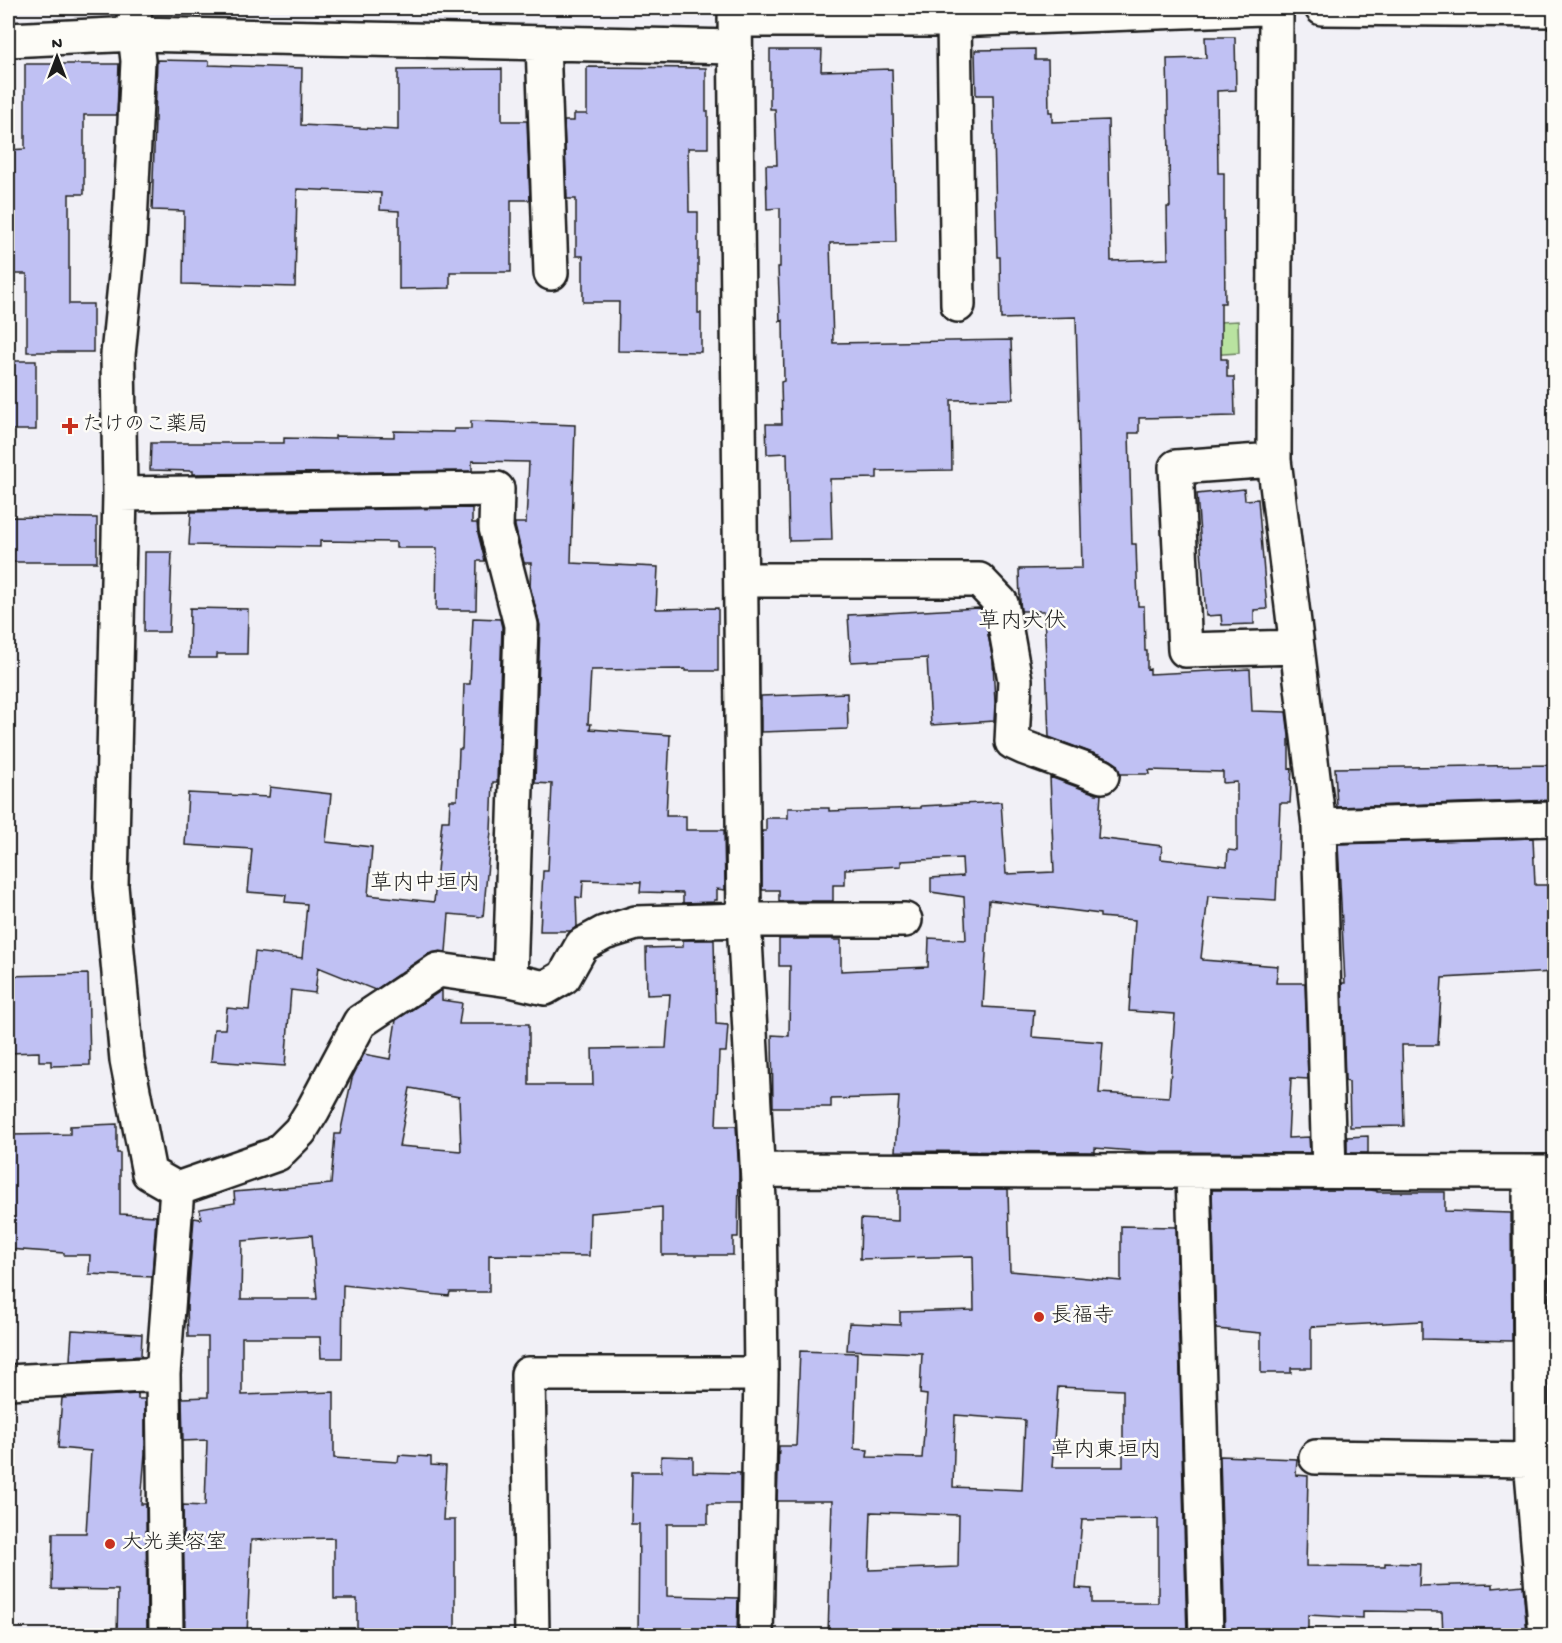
<svg xmlns="http://www.w3.org/2000/svg" width="1562" height="1643" viewBox="0 0 1562 1643" font-family="'Gochi Hand','Klee One',sans-serif">
	<rect width="100%" height="100%" fill="#f1f0f6"/>
	<filter id="ink" filterUnits="userSpaceOnUse"><feTurbulence type="fractalNoise" baseFrequency=".0167" numOctaves="2"/><feDisplacementMap in="SourceGraphic" scale="12" xChannelSelector="R" yChannelSelector="G"/><feConvolveMatrix kernelMatrix="1 2 1 2 8 2 1 2 1" color-interpolation-filters="sRGB"/></filter>
	<g filter="url(#ink)">
		<path fill="#b9e3a0" stroke="#6a805e" stroke-width="1.5" d="M 1238,321 L 1239,353 L 1143,359 L 1141,326 Z"/>
		<path fill="#c0c1f3" stroke="#1c1c1c" stroke-width="1.5" fill-rule="evenodd" d="M 1205,37 L 1235,37 L 1236,90 L 1217,91 L 1218,173 L 1224,173 L 1224,205 L 1225,303 L 1221,303 L 1221,359 L 1227,359 L 1227,377 L 1234,377 L 1235,416 L 1139,418 L 1139,433 L 1129,433 L 1132,544 L 1136,544 L 1138,606 L 1144,606 L 1145,651 L 1147,651 L 1147,670 L 1150,669 L 1150,674 L 1250,669 L 1252,711 L 1286,712 L 1289,736 L 1289,769 L 1292,768 L 1290,803 L 1280,803 L 1276,900 L 1208,896 L 1201,958 L 1203,959 L 1203,960 L 1278,966 L 1276,983 L 1305,983 L 1308,1079 L 1291,1078 L 1288,1138 L 1309,1137 L 1310,1153 L 1147,1152 L 1095,1148 L 1095,1152 L 895,1151 L 899,1097 L 831,1099 L 831,1107 L 773,1107 L 772,1035 L 789,1036 L 790,966 L 779,966 L 779,939 L 833,939 L 833,940 L 841,940 L 841,971 L 928,967 L 929,938 L 966,940 L 964,897 L 931,892 L 931,878 L 963,876 L 962,858 L 901,861 L 901,866 L 845,869 L 845,885 L 833,885 L 833,901 L 779,901 L 779,890 L 762,890 L 762,831 L 766,831 L 766,818 L 788,818 L 788,808 L 829,808 L 829,811 L 921,808 L 921,806 L 1001,802 L 1006,874 L 1054,872 L 1050,777 L 1096,794 L 1101,794 L 1098,838 L 1162,846 L 1161,859 L 1227,866 L 1228,850 L 1237,851 L 1237,782 L 1223,783 L 1223,772 L 1149,770 L 1150,774 L 1120,774 L 1117,764 L 1109,759 L 1049,737 L 1044,611 L 1021,611 L 1020,601 L 1019,569 L 1082,568 L 1076,317 L 1001,319 L 1000,257 L 997,257 L 993,95 L 976,95 L 975,50 L 1035,49 L 1035,60 L 1048,60 L 1049,112 L 1052,112 L 1052,122 L 1108,120 L 1111,261 L 1168,259 L 1167,207 L 1170,207 L 1167,59 L 1206,58 ZM 989,900 L 1100,914 L 1100,917 L 1135,920 L 1129,1011 L 1175,1014 L 1169,1097 L 1099,1093 L 1103,1042 L 1032,1037 L 1034,1010 L 983,1007 Z
			M 770,50 L 822,50 L 821,71 L 892,69 L 896,242 L 830,243 L 833,343 L 1011,340 L 1013,399 L 951,400 L 952,470 L 877,471 L 877,478 L 830,479 L 832,540 L 789,541 L 787,453 L 767,454 L 766,424 L 782,424 L 781,382 L 784,381 L 783,320 L 780,321 L 778,267 L 780,267 L 780,208 L 767,209 L 766,165 L 777,165 L 775,109 L 770,109 Z
			M 157,60 L 209,61 L 209,65 L 302,68 L 301,125 L 398,130 L 398,70 L 502,69 L 502,121 L 527,121 L 530,200 L 511,200 L 511,272 L 450,272 L 450,288 L 399,289 L 399,211 L 380,210 L 381,193 L 297,189 L 295,287 L 183,284 L 184,211 L 152,210 Z
			M 25,64 L 119,64 L 117,115 L 84,115 L 84,194 L 69,194 L 69,304 L 93,304 L 93,352 L 27,352 L 27,274 L 8,274 L 8,150 L 25,149 Z
			M 587,67 L 706,68 L 706,111 L 708,111 L 708,148 L 688,148 L 689,212 L 698,212 L 698,313 L 701,313 L 701,352 L 618,351 L 619,302 L 583,302 L 583,256 L 576,256 L 576,199 L 567,199 L 564,121 L 574,121 L 574,114 L 587,114 Z
			M 8,361 L 36,361 L 36,430 L 8,430 Z
			M 471,421 L 575,425 L 571,563 L 658,567 L 656,609 L 718,608 L 718,671 L 685,671 L 685,669 L 591,670 L 588,724 L 591,724 L 590,729 L 670,735 L 666,816 L 686,816 L 686,830 L 724,830 L 725,890 L 717,889 L 717,900 L 714,900 L 714,902 L 683,903 L 683,893 L 640,892 L 641,882 L 583,880 L 582,898 L 576,897 L 577,926 L 571,931 L 540,931 L 543,871 L 548,871 L 552,784 L 535,783 L 540,625 L 530,586 L 531,563 L 524,563 L 515,526 L 515,523 L 526,523 L 529,462 L 472,461 L 472,471 L 193,474 L 193,471 L 150,470 L 151,443 L 284,443 L 284,438 L 335,439 L 335,436 L 394,437 L 394,431 L 454,432 L 454,429 L 471,429 Z
			M 1244,489 L 1245,500 L 1258,499 L 1267,609 L 1254,610 L 1254,624 L 1222,625 L 1221,615 L 1206,616 L 1197,494 Z
			M 472,508 L 472,523 L 477,523 L 478,533 L 485,561 L 477,561 L 476,610 L 436,610 L 437,548 L 396,548 L 396,542 L 320,541 L 320,547 L 189,545 L 191,512 Z
			M 8,517 L 97,518 L 97,562 L 8,562 Z
			M 145,552 L 172,552 L 169,632 L 144,632 Z
			M 190,608 L 248,609 L 247,654 L 217,654 L 217,658 L 189,658 Z
			M 979,608 L 984,612 L 993,661 L 995,703 L 994,721 L 931,725 L 927,658 L 851,662 L 848,615 Z
			M 473,618 L 500,619 L 502,627 L 497,782 L 493,782 L 491,831 L 483,917 L 449,914 L 446,952 L 440,951 L 428,954 L 375,990 L 318,967 L 315,993 L 291,990 L 285,1066 L 211,1061 L 214,1029 L 225,1029 L 227,1008 L 249,1010 L 255,952 L 302,958 L 307,904 L 285,902 L 286,895 L 248,892 L 252,849 L 185,845 L 188,793 L 269,797 L 270,787 L 331,794 L 326,842 L 372,847 L 368,895 L 434,902 L 442,821 L 449,821 L 450,800 L 457,800 L 459,749 L 462,749 L 464,684 L 470,684 Z
			M 847,693 L 848,729 L 761,732 L 761,696 Z
			M 1554,765 L 1554,800 L 1337,807 L 1335,768 Z
			M 1533,838 L 1535,885 L 1551,885 L 1554,972 L 1442,978 L 1438,1045 L 1402,1045 L 1404,1126 L 1350,1127 L 1349,1082 L 1345,1081 L 1342,983 L 1345,983 L 1338,844 Z
			M 683,940 L 714,940 L 716,1024 L 728,1025 L 726,1052 L 719,1052 L 716,1126 L 736,1126 L 739,1173 L 738,1237 L 733,1237 L 733,1255 L 662,1255 L 662,1207 L 590,1213 L 589,1256 L 489,1255 L 489,1292 L 450,1292 L 449,1296 L 343,1285 L 342,1358 L 321,1358 L 320,1337 L 242,1337 L 242,1395 L 334,1392 L 334,1458 L 398,1462 L 399,1455 L 431,1457 L 431,1465 L 446,1466 L 443,1520 L 455,1520 L 455,1635 L 357,1635 L 357,1599 L 334,1599 L 334,1538 L 251,1540 L 247,1635 L 185,1635 L 183,1505 L 205,1506 L 207,1440 L 183,1441 L 182,1398 L 208,1397 L 208,1337 L 188,1337 L 187,1306 L 194,1218 L 201,1219 L 200,1209 L 235,1203 L 234,1192 L 331,1184 L 335,1134 L 340,1134 L 352,1078 L 364,1054 L 390,1059 L 396,1020 L 442,990 L 442,1000 L 462,1003 L 459,1024 L 529,1024 L 529,1085 L 593,1085 L 592,1049 L 666,1048 L 670,994 L 647,995 L 646,948 L 683,947 ZM 410,1088 L 459,1097 L 461,1151 L 399,1146 ZM 312,1235 L 317,1299 L 241,1299 L 242,1241 Z
			M 88,974 L 90,1065 L 51,1066 L 51,1061 L 39,1061 L 39,1052 L 8,1053 L 8,976 Z
			M 117,1124 L 117,1153 L 120,1153 L 120,1214 L 156,1216 L 152,1277 L 89,1274 L 90,1255 L 64,1255 L 64,1253 L 8,1249 L 8,1135 L 70,1134 L 70,1126 Z
			M 1368,1136 L 1368,1153 L 1347,1153 L 1347,1137 Z
			M 898,1189 L 1008,1189 L 1010,1271 L 1121,1281 L 1121,1226 L 1176,1227 L 1187,1635 L 828,1635 L 832,1501 L 777,1501 L 779,1446 L 796,1446 L 800,1351 L 857,1353 L 854,1449 L 868,1450 L 867,1457 L 922,1458 L 927,1395 L 920,1394 L 922,1353 L 847,1350 L 849,1323 L 900,1325 L 900,1312 L 974,1310 L 973,1256 L 860,1259 L 861,1219 L 898,1221 ZM 1058,1387 L 1123,1390 L 1123,1467 L 1052,1467 ZM 955,1415 L 1025,1420 L 1022,1490 L 953,1487 ZM 871,1512 L 959,1515 L 958,1567 L 869,1570 ZM 1158,1519 L 1158,1603 L 1092,1603 L 1092,1589 L 1076,1588 L 1082,1520 Z
			M 1212,1190 L 1370,1190 L 1377,1191 L 1377,1192 L 1445,1192 L 1445,1211 L 1511,1213 L 1512,1341 L 1422,1339 L 1422,1321 L 1311,1327 L 1311,1368 L 1291,1368 L 1291,1373 L 1261,1373 L 1261,1333 L 1216,1329 Z
			M 1549,1214 L 1554,1214 L 1554,1249 L 1549,1249 Z
			M 72,1330 L 142,1334 L 141,1356 L 70,1360 Z
			M 138,1394 L 138,1399 L 145,1399 L 145,1453 L 141,1504 L 146,1504 L 147,1635 L 117,1635 L 118,1590 L 52,1589 L 53,1533 L 86,1533 L 91,1451 L 58,1448 L 62,1398 Z
			M 661,1456 L 693,1457 L 693,1472 L 740,1473 L 740,1504 L 708,1504 L 708,1524 L 667,1524 L 667,1596 L 738,1598 L 737,1635 L 638,1635 L 639,1524 L 631,1524 L 632,1472 L 661,1472 Z
			M 1220,1456 L 1297,1459 L 1296,1475 L 1308,1476 L 1306,1566 L 1385,1567 L 1385,1563 L 1420,1564 L 1419,1586 L 1493,1584 L 1493,1588 L 1523,1585 L 1527,1635 L 1443,1635 L 1442,1612 L 1363,1611 L 1363,1618 L 1308,1615 L 1308,1635 L 1225,1635 Z"/>
		<g fill="none" stroke-linecap="round" stroke-linejoin="round">
			<g stroke="#1c1c1c" stroke-width="38">
				<path id="minor" d="M 134,8 L 135,34 L 138,61 L 129,244 L 118,355 L 120,494 L 111,886 L 127,1060 L 149,1173 L 177,1189 L 277,1154 L 300,1131 L 313,1110 L 360,1022 L 438,970 L 510,980 L 545,988 L 564,977 L 582,945 L 604,933 L 636,923 L 744,920 L 905,920
					M 735,8 L 744,920 L 759,1200 L 761,1374 L 756,1636
					M 1276,8 L 1274,460 L 1319,826 L 1329,1171
					M 1322,8 L 1554,10
					M 735,20 L 954,20 L 1262,8
					M 954,20 L 958,305
					M 8,40 L 135,34 L 735,47
					M 543,43 L 551,273
					M 1274,460 L 1176,467 L 1185,650 L 1297,647
					M 120,494 L 497,489 L 496,528 L 521,625 L 510,980
					M 741,580 L 979,580 L 1001,603 L 1015,680 L 1012,742 L 1025,748 L 1102,776
					M 1319,826 L 1554,819
					M 759,1170 L 1554,1172
					M 1193,1172 L 1206,1636
					M 1530,1173 L 1531,1460 L 1546,1636
					M 8,1382 L 163,1374
					M 1316,1457 L 1531,1460
					M 166,1636 L 163,1374 L 177,1189
					M 532,1636 L 528,1374 L 761,1374"/>
			</g>
			<use href="#minor" stroke="#fdfcf7" stroke-width="33"/>
		</g>
	</g>
	<g fill="#c8321e" stroke="#fdfcf7" stroke-width="2">
		<path d="M67 417h6v6h6v6h-6v6h-6v-6h-6v-6h6z"/>
		<circle cx="1039" cy="1317" r="6"/>
		<circle cx="110" cy="1544" r="6"/>
	</g>
	<g text-anchor="middle" dominant-baseline="central" stroke-width="5" stroke-linejoin="round" paint-order="stroke">
		<g font-size="21" fill="#1c1c1c" stroke="#fdfcf7" text-anchor="start">
			<text x="82" y="426">たけのこ薬局</text>
			<text x="1051" y="1317">長福寺</text>
			<text x="122" y="1544">大光美容室</text>
		</g>
		<g font-size="22" fill="#1c1c1c" stroke="#fdfcf7">
			<text x="1022" y="623">草内犬伏</text>
			<text x="425" y="885">草内中垣内</text>
			<text x="1106" y="1452">草内東垣内</text>
		</g>
	</g>
	<rect width="1562" height="1643" fill="none" stroke="#fdfcf7" stroke-width="30"/>
	<rect x="15" y="15" width="1532" height="1613" fill="none" stroke="#1c1c1c" stroke-width="2" filter="url(#ink)"/>
	<g transform="translate(57 57)" stroke="#fdfcf7" stroke-width="4.5" paint-order="stroke">
	<path d="M0-4.5L10 22L0 15L-10 22Z" fill="#1c1c1c"/>
	<text y="-9" font-size="16" font-weight="bold" text-anchor="middle" fill="#1c1c1c">N</text>
	</g>
</svg>
